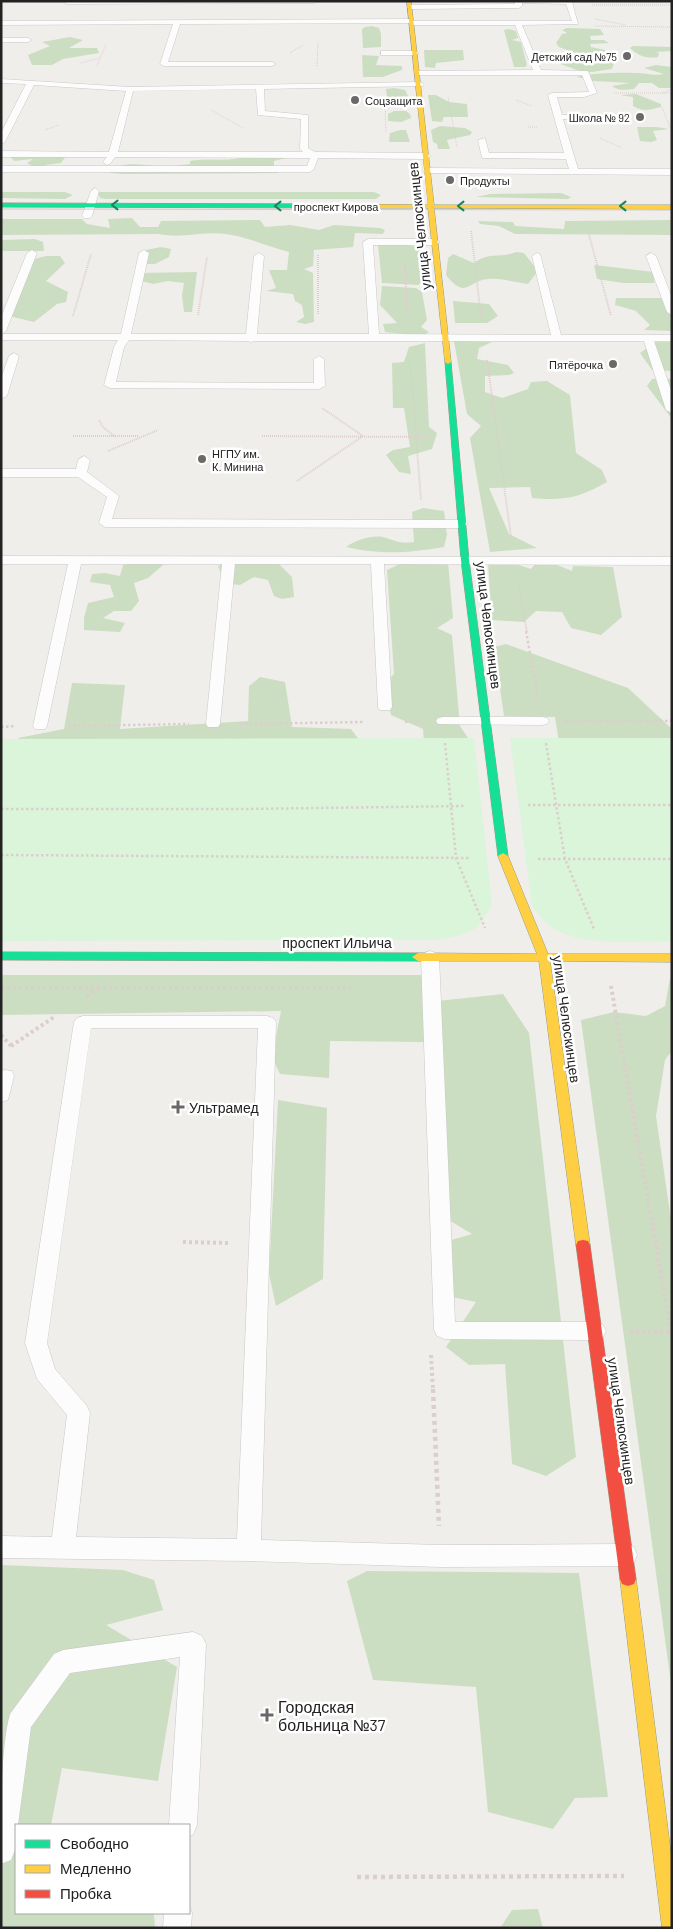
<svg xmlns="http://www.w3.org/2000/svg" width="673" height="1929" viewBox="0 0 673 1929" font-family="Barlow,sans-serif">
	<rect width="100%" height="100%" fill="#f0eeeb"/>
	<path fill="#cbdec1" d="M 372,26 L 379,28 L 381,34 L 381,47 L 363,48 L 362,29 L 365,27 Z
		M 567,28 L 600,29 L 604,35 L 590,36 L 591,40 L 604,40 L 609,43 L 590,44 L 591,47 L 605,50 L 615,60 L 612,69 L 585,73 L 558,63 L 563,57 L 578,56 L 578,54 L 559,47 L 556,43 L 562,34 L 567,33 L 562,30 Z
		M 509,29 L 516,31 L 518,38 L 512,40 L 521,42 L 527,65 L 525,67 L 514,67 L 504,30 Z
		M 70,37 L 83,40 L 69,48 L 97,48 L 99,53 L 63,59 L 52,65 L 32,65 L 28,55 L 50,46 L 42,42 Z
		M 633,46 L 672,47 L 672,51 L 656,52 L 659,53 L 658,57 C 647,59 638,56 630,48 Z
		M 424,50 L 463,50 L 464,60 L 436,63 L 435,68 L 425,67 Z
		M 362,55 L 379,56 L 376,65 L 402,66 L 402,70 L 383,77 L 363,77 Z
		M 656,65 L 672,67 L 672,88 L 659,88 L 652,83 L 639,83 L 634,89 C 626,90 618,91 612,86 L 630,83 L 594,81 L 577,77 C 587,73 624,72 636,73 C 646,73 654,76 664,74 L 644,68 Z
		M 394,88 L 405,90 L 410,100 C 401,105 395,105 387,98 L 386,89 Z
		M 636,94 L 661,104 L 661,107 C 650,110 643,112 633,106 L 633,97 L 620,95 Z
		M 428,95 L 436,95 L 449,102 L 467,104 L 468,117 L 444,117 L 442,122 L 432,121 Z
		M 394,111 L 406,111 L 410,114 L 411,118 L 401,122 L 388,121 L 388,114 Z
		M 440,126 L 465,128 L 472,132 L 470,135 L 447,140 L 450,149 L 438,149 L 437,144 L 433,142 L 431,130 Z
		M 637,127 L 657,127 L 669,129 L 653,131 L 657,140 L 651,142 L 640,141 Z
		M 400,130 L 406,130 L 410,142 L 389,142 L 390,133 Z
		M 253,153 L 286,158 L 274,161 L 274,169 L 279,171 L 277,173 L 124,174 L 111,173 L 108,171 C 126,161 139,165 158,166 C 169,167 180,165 190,164 L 190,161 C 211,157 235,164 253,153 Z
		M 8,154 L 66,156 L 61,163 L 45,165 L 45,172 L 20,172 L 18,170 L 32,166 L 27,163 L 33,159 L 14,161 Z
		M 1,192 L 65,192 L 73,195 L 65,199 L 1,198 Z
		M 99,192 L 374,192 L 381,195 L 376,199 L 106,199 L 100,198 L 98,194 Z
		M 561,193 L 571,197 L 568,199 L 476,197 L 490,194 Z
		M 132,218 L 140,227 L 158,227 L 161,221 L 260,220 L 265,227 L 290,225 L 319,230 L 334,225 L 380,228 L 385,230 L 383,234 L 355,233 L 353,247 L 314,250 L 313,266 L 304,269 L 313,273 L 314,322 L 305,324 L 296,322 L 304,317 L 302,305 L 295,301 L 293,294 L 266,291 L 276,288 L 269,270 L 287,270 L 289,252 C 270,247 244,236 225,234 C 203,231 182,239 159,234 L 1,235 L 1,219 L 82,219 L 87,224 L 110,228 L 108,219 Z
		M 672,220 L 672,235 L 515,234 L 499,226 L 480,224 L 478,221 L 513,222 L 515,226 L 564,229 L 565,221 Z
		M 35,239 L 43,242 L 44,251 L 1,251 L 1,240 Z
		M 394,243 L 419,247 L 423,281 L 418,285 L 382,283 L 378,245 Z
		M 161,247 L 171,249 L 169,257 L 155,264 L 141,264 L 141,254 L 146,250 Z
		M 516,252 L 524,253 L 538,271 L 528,284 C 515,282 500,278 488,279 C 468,280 467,301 446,275 L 448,258 L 453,254 L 474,263 C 490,251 499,259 516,252 Z
		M 46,256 L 60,256 L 65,263 L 46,281 L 68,292 L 66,302 L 57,304 L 34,322 L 5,315 L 23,262 Z
		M 594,265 L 654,272 L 654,283 L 623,283 L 597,279 Z
		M 197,272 L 192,312 L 184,312 L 182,295 L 184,283 L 168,281 L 153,284 L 133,279 L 137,273 Z
		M 382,286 L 416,288 L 422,292 L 427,320 L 421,327 L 429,332 L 423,336 L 385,332 L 383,324 L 397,323 L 380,305 Z
		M 616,298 L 661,298 L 672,308 L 670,320 L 672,321 L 672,331 L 644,330 L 650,325 L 636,311 L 615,305 Z
		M 453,301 L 489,304 L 498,316 L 487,323 L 455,323 Z
		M 454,341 L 492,342 L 479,348 L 477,359 L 508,365 L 514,373 L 509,375 L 485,376 L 485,392 L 502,398 L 528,389 L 531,382 L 547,381 L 570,395 L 576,453 L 602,470 L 607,482 C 579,498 564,501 532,498 L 530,487 L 489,488 L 509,534 L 537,548 L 490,552 L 470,438 L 481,426 L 467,414 Z
		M 656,342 L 672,342 L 672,371 L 652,370 L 640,353 Z
		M 425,343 L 429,427 L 437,433 L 432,449 L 408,456 L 411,474 L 399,472 L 386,455 L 393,450 L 410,447 L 404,408 L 393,408 L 392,363 L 404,362 L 409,347 Z
		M 652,379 L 672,379 L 672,419 L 647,386 Z
		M 423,508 L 444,511 L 447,535 L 444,547 C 408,553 381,555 346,547 C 356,540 371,535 383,537 C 398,541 398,544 414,542 L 412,512 Z
		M 151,558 L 163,565 L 148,578 L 134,583 L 139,601 L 131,611 L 114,611 L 103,618 L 125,623 L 120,632 L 84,630 L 84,618 L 88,603 L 114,597 L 110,585 L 90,582 L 92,574 L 105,573 L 120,576 L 123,565 Z
		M 276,561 L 292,577 L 294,597 L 282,599 L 274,596 L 268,580 L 254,577 L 240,585 L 225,583 L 218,566 L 224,563 Z
		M 448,562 L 453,618 L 437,628 L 452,635 L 460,726 L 470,741 L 1,884 L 34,775 L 18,738 L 64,729 L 72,683 L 125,685 L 120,729 L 248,721 L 249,686 L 260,677 L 285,682 L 292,727 L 351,729 L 360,741 L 424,742 L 423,729 L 391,715 L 384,684 L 394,674 L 387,570 L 402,563 Z
		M 509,562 L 531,569 L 535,564 L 552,563 L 572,571 L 573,566 L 613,567 L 622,617 L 601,635 L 571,628 L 562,612 L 536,611 L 524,622 L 492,620 L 488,563 Z
		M 506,644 L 628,688 L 672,729 L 672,799 L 563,768 L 555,717 L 504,716 L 494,647 Z
		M 1,975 L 423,975 L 428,1002 L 503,994 L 529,1033 L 576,1457 L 546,1476 L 512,1464 L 505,1364 L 469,1365 L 446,1347 L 476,1302 L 437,1294 L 441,1243 L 472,1234 L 432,1210 L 425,1042 L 330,1041 L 329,1078 L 280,1074 L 272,1057 L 281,1011 L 1,1015 Z
		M 670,978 L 672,979 L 672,1051 L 665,1060 L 656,1116 L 672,1227 L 672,1691 L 581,1020 L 614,1012 L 646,1016 L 665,1006 Z
		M 278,1100 L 327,1108 L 323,1279 L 276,1306 L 269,1274 Z
		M 1,1565 L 123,1570 L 154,1580 L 163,1610 L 106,1625 L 177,1667 L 158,1781 L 62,1768 L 51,1825 L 16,1825 L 16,1913 L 154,1913 L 155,1928 L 1,1928 Z
		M 367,1571 L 579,1573 L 608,1797 L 575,1798 L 553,1829 L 488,1812 L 476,1687 L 373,1680 L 347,1581 Z
		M 538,1909 L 543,1928 L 500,1928 L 512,1910 Z"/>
	<path fill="#daf5da" d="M 474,738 L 492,904 C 478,934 468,934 437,940 L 1,941 L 1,739 Z
		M 510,738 L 672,738 L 672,941 C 634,941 573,949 544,921 C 540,917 536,911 532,906 Z"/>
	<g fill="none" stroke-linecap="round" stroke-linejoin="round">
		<g stroke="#c9c8c7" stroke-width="1">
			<path id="lane" d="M 317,1 L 314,3 L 67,4 L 64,2 Z
				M 515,1 L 572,2 L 578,24 L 522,25 L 541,70 L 588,71 L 597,93 L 584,97 L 557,97 L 562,115 L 597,115 L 601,117 L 597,119 L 563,119 L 578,169 L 672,169 L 672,175 L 425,173 L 424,171 L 428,168 L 569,169 L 566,159 L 482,158 L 478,140 L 485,138 L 489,153 L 564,153 L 548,95 L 552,93 L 589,92 L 582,75 L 418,75 L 414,73 L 418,71 L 533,70 L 515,25 L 412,25 L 409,23 L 180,24 L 168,62 L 272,62 L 276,64 L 272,66 L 164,66 L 160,64 L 173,24 L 1,25 L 1,21 L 411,19 L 414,21 L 572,21 L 566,4 L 522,3 L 522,6 L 519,8 L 410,9 L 407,7 L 410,5 L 515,4 Z
				M 1,38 L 28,38 L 32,40 L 28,42 L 1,42 Z
				M 381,51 L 415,51 L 419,53 L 415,55 L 381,55 Z
				M 1,79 L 130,87 L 420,82 L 424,84 L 423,86 L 264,89 L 265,111 L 308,115 L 308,148 L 315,152 L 427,153 L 431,156 L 427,159 L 318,158 L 314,169 L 310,172 L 1,172 L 1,166 L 307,166 L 310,158 L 115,157 L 110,164 L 107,165 L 103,162 L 107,157 L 1,157 L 1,151 L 109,152 L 126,91 L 34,85 L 5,142 L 1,144 L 1,133 L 26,84 L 1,83 ZM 256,89 L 258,115 L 301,119 L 300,149 L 303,152 L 118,152 L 133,91 Z
				M 95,188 L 99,191 L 92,216 L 90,218 L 84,218 L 82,216 L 91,191 Z
				M 368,239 L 435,239 L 440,242 L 435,245 L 373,245 L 379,334 L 551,335 L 532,256 L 537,253 L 540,254 L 561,335 L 672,335 L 672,341 L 654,341 L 672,393 L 672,413 L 666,410 L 644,341 L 255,341 L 251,342 L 247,341 L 129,340 L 124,347 L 116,382 L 314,383 L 314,359 L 319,356 L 324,359 L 325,386 L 319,389 L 110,388 L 104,385 L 114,347 L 118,340 L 1,340 L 1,317 L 27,253 L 32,250 L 37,253 L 6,331 L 2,334 L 121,334 L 139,253 L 144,250 L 149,253 L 131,334 L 246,334 L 254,256 L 259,253 L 264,256 L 257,334 L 369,334 L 363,242 Z
				M 651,253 L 656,256 L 672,298 L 672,315 L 667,312 L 646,256 Z
				M 14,353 L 19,356 L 7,396 L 1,399 L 1,378 L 9,356 Z
				M 84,456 L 90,460 L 87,472 L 119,496 L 112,519 L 462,520 L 468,524 L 462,528 L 105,527 L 99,523 L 107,497 L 78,477 L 1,477 L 1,469 L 76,469 L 78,460 Z
				M 1,556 L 672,557 L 672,565 L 384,564 L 392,707 L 390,710 L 380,710 L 378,707 L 371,564 L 235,564 L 220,724 L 218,727 L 208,727 L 206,724 L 222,564 L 81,564 L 47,726 L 45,729 L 35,729 L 33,726 L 68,564 L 1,564 Z
				M 443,717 L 542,717 L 547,718 L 549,721 L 547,724 L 542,725 L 438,724 L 436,721 L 438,718 Z
				M 430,951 L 436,953 L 439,957 L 455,1322 L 595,1322 L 603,1325 L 606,1331 L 603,1337 L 595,1340 L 445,1339 L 437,1336 L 434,1330 L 421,957 L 424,953 Z
				M 83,1016 L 267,1016 L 273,1018 L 276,1022 L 261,1540 L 441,1545 L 625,1544 L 634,1547 L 637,1555 L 634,1563 L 625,1566 L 441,1567 L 249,1561 L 1,1558 L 1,1536 L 52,1537 L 67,1415 L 37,1379 L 25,1343 L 74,1022 L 77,1018 ZM 91,1028 L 258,1028 L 237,1539 L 76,1537 L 90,1413 L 87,1406 L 55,1369 L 47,1343 Z
				M 5,1070 L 12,1071 L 14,1076 L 8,1100 L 1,1102 L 1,1071 Z
				M 193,1632 L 202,1636 L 206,1644 L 197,1825 L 193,1835 L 189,1836 L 189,1825 L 169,1825 L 180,1657 L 70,1673 L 31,1727 L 18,1825 L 16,1825 L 15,1850 L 11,1860 L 1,1864 C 1,1824 0,1749 10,1714 L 54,1654 L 63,1650 Z
				M 189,1905 L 192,1913 L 191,1928 L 163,1928 L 164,1913 L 189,1913 Z"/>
		</g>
		<g stroke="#999a82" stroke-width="1">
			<path id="fast" d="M 1,203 L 338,204 L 341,206 L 338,208 L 1,207 Z
				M 448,360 L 451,362 L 469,560 L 508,856 L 503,859 L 498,856 L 461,560 L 445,362 Z
				M 1,952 L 418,953 L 424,957 L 418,961 L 1,960 Z"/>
		</g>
		<g stroke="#999a82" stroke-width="1">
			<path id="slow" d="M 407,1 L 411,1 L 434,205 L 672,205 L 672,209 L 434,208 L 451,362 L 448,364 L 445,362 L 428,208 L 338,208 L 335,206 L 338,204 L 428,205 Z
				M 503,853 L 508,856 L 548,954 L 672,954 L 672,962 L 550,961 L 590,1245 L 588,1249 L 583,1250 L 578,1249 L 576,1245 L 539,961 L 418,961 L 412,957 L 418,953 L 537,954 L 498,856 Z
				M 628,1572 L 634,1574 L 636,1579 L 672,1862 L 672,1928 L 662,1928 L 620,1579 L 622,1574 Z"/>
		</g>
		<g stroke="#999a82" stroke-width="1">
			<path id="jam" d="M 583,1240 L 588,1241 L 590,1245 L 636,1579 L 634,1584 L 628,1586 L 622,1584 L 620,1579 L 576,1245 L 578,1241 Z"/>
		</g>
		<path stroke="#dccecd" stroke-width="1" stroke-dasharray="1 1" stroke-linecap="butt" d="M 592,5 L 672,5
			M 595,19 L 626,25
			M 595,26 L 672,27
			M 290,53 L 303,45
			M 81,63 L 100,58
			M 97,66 L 106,44
			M 317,66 L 318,42
			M 614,93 L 672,93
			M 663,93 L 672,89
			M 448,97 L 457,147
			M 516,100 L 532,106
			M 385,107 L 386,133
			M 662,107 L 672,132
			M 211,110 L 243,128
			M 528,127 L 537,127
			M 45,130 L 59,125
			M 600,138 L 622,148"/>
		<path stroke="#dccecd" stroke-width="2" stroke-dasharray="1 1" stroke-linecap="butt" d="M 471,231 L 481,317
			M 588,231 L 611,316
			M 318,255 L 318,315
			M 405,264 L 407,315
			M 198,315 L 207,257
			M 73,316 L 91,254
			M 410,359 L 421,500
			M 487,360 L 511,537
			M 99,420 L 103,427 L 115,437
			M 73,436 L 138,436
			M 262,436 L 427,437
			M 108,451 L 158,430
			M 297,481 L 363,436 L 322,408
			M 518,583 L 527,632"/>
		<path stroke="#dccecd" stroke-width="2.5" stroke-dasharray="2.5 2.5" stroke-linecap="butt" d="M 526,631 L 538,697
			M 565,721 L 672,721
			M 405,722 L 421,721
			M 240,724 L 364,722
			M 68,726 L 189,724
			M 1,727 L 16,726
			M 445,743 L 456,858 L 485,928
			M 546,743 L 565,859 L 594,929
			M 528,805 L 672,805
			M 1,809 L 244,809 L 466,806
			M 1,855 L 471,858
			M 538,859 L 672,859"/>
		<path stroke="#dccecd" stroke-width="4" stroke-dasharray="3 3" stroke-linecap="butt" d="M 611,986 L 672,1337
			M 1,988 L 351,988
			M 86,996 L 98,989
			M 1,1035 L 11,1046
			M 11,1046 L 54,1017
			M 196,1107 L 235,1106
			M 183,1242 L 230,1243
			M 630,1331 L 672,1332
			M 431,1355 L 433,1390"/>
		<path stroke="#dccecd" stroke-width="4.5" stroke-dasharray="4 4" stroke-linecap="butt" d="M 433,1389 L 439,1526
			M 357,1877 L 624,1876"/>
		<use href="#lane" fill="#fdfcfc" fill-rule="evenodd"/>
		<use href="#fast" fill="#16e098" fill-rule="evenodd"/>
		<use href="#slow" fill="#ffcf43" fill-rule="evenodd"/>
		<use href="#jam" fill="#f24e42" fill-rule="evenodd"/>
		<path stroke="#ccc" stroke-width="1" d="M 1,209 L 672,210"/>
	</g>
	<defs><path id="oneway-chevron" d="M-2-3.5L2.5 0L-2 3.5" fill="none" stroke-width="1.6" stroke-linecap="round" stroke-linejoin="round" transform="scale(1.25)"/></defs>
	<g stroke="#1c815d">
		<use href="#oneway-chevron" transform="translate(115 205) rotate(-180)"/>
		<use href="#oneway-chevron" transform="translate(278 206) rotate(-180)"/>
		<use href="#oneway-chevron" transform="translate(461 206) rotate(-180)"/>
		<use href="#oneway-chevron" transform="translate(623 206) rotate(-180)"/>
	</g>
	<g fill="#6a6968" stroke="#fff" stroke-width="2">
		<circle cx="627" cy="56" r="5"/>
		<circle cx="355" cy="100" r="5"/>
		<circle cx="640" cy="117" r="5"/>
		<circle cx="450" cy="180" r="5"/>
		<circle cx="613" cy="364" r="5"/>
		<circle cx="202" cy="459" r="5"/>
		<path d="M175.5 1099.5h5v5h5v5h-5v5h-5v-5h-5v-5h5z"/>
		<path d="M264.5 1707.5h5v5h5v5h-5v5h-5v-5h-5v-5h5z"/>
	</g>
	<g text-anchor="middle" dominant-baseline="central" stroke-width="5" stroke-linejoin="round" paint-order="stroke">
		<g font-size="11" fill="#222" stroke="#fff" text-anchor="end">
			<text x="617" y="56">Детский сад №75</text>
			<text x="365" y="100" text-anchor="start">Соцзащита</text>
			<text x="630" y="117">Школа № 92</text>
			<text x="460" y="180" text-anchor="start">Продукты</text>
			<text x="603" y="364">Пятёрочка</text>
			<text x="212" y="453" text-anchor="start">НГПУ им.<tspan x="212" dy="13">К. Минина</tspan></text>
		</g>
		<g font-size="11" fill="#222" stroke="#fff">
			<text x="336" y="206">проспект Кирова</text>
		</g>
		<g font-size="14" fill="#222" stroke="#fff">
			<text transform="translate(419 226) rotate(-96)">улица Челюскинцев</text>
			<text transform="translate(489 625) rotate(83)">улица Челюскинцев</text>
			<text x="337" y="942">проспект Ильича</text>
			<text transform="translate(567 1019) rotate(82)">улица Челюскинцев</text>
			<text transform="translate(622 1421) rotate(82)">улица Челюскинцев</text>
		</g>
		<g font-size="14" fill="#222" stroke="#fff" text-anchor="start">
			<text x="189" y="1107">Ультрамед</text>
		</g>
		<g font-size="16" fill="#222" stroke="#fff" text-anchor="start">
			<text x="278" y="1706">Городская<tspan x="278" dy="18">больница №37</tspan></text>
		</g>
	</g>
	<rect width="673" height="1929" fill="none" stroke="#222222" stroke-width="5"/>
	<rect x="15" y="1824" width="175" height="90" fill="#ffffff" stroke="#a7a7a7"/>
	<rect x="25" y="1840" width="25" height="8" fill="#16e098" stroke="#a7a7a7"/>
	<text x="60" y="1849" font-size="15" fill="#222222">Свободно</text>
	<rect x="25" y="1865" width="25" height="8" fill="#ffcf43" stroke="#a7a7a7"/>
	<text x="60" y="1874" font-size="15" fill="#222222">Медленно</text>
	<rect x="25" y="1890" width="25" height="8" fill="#f24e42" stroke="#a7a7a7"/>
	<text x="60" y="1899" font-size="15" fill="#222222">Пробка</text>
</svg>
